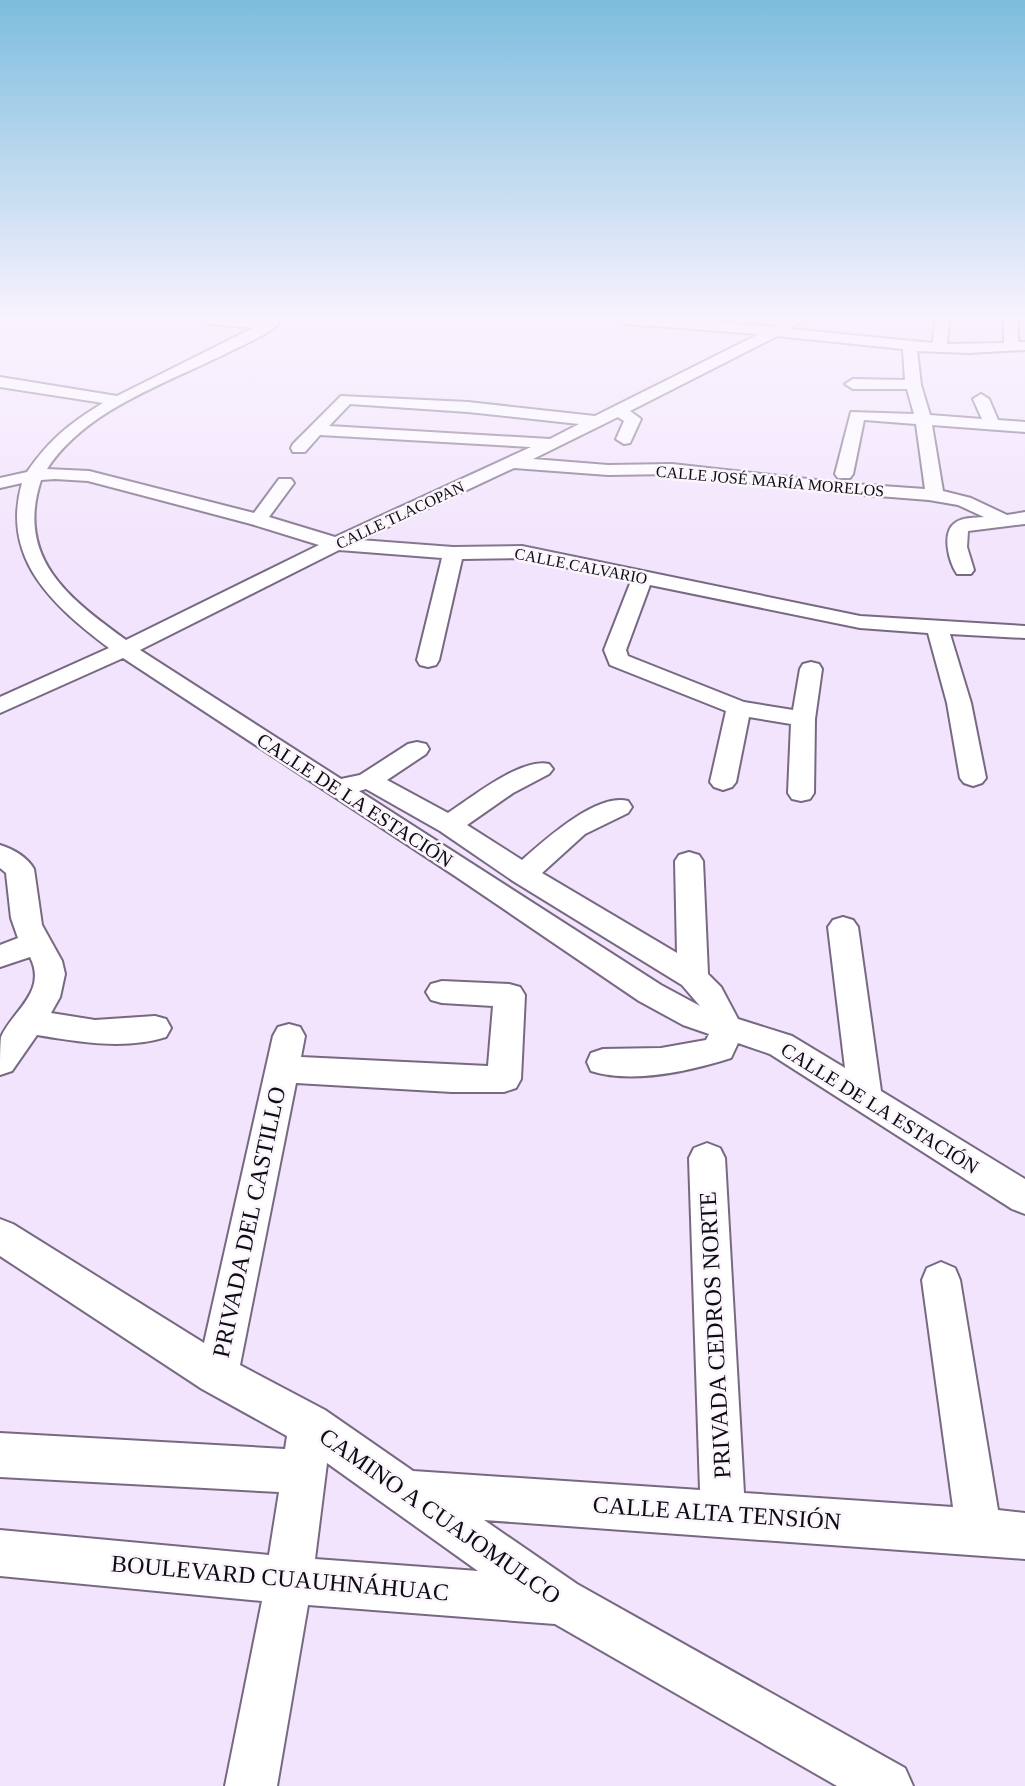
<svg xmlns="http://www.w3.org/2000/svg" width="1025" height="1786" viewBox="0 0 1025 1786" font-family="Georgia,serif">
	<rect width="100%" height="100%" fill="#f2e4fc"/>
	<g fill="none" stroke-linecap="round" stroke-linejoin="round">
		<g stroke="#786983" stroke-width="4">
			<path id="minor" d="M 205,320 L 282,320 C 270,334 247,343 231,351 C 168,383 87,408 47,469 L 89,471 L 254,513 L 279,479 L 291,479 L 294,483 L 269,517 L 335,537 L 531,447 L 320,435 L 305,452 L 293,452 L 291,448 L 293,444 L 341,396 L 468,402 L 595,416 L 759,334 L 626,324 L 619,320 L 693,320 L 772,327 L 787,320 L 804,320 L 790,329 L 933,343 L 935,320 L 949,320 L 947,344 L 1004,343 L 1004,320 L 1018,320 L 1018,342 L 1025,342 L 1025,350 L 968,353 L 917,351 L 921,385 L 930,415 L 982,419 L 973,399 L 981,394 L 989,399 L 998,420 L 1025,422 L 1025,432 L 932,425 L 943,491 L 971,498 L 1007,515 L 1025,512 L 1025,524 L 968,531 L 967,547 L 974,570 L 971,574 L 957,574 C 949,562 941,533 955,523 C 962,517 975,518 984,517 L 958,505 L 929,500 L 853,494 L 672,474 L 608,475 L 514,468 L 360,540 L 453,547 L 522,546 L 860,616 L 1025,626 L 1025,638 L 950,634 L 971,703 L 986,778 L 982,783 L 973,786 L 964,783 L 960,778 L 947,703 L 928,633 L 860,628 L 650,585 L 626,650 L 628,656 L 744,702 L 793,710 L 800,669 L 803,664 L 811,662 L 819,664 L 822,669 L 815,719 L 814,793 L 810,799 L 801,801 L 792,799 L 788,793 L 791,724 L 749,717 L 736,782 L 732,787 L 723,790 L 714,787 L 710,782 L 726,711 L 610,665 L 604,650 L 631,581 L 522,558 L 462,559 L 439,660 L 436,665 L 428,667 L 420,665 L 417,660 L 442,558 L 339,550 L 140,650 L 341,779 L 360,775 L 408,744 L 417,742 L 426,744 L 429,749 L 426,754 L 387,780 L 448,813 C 471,798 522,757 549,764 L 553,769 L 549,774 L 513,793 L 467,825 L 522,860 C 545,840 596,793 628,801 L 632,807 L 628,813 L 585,834 L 542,873 L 677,953 L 675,861 L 679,855 L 689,852 L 699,855 L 703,861 L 708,974 L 721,987 L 738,1019 L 792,1036 L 845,1068 L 828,927 L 833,920 L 843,917 L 853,920 L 858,927 L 881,1091 L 1025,1179 L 1025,1214 L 1012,1209 L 770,1054 L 738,1043 L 731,1058 C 690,1071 632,1084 591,1071 L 587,1062 L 591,1053 L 603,1049 L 661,1048 L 706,1040 L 709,1034 L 683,1025 L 639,1001 L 455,876 L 123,658 L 0,713 L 0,697 L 109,648 C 55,607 0,560 22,483 L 0,488 L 0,478 L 27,472 C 49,440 70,423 103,403 L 0,387 L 0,377 L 117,396 L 253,328 L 212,324 ZM 777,336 L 903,349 L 905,380 L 853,379 L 845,384 L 853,389 L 907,389 L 914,414 L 851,412 L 835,474 L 838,478 L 850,478 L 853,474 L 864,420 L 916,424 L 925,489 L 853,484 L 672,464 L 608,465 L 533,459 L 618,417 L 624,421 L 616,439 L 624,444 L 630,443 L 641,419 L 630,411 ZM 350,404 L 468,412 L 579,424 L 550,439 L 329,426 ZM 55,479 L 88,481 L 251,524 L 319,545 L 126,640 C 70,599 15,559 41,480 ZM 366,789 L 440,831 L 513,881 L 682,985 L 700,1006 L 661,985 L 359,791 Z
				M 0,845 C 13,849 27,857 34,869 L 42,925 L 62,961 L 65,974 L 60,997 L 51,1013 L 95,1020 L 155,1016 L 166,1019 L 171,1028 L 166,1037 C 125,1050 80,1042 37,1035 L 12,1071 L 0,1075 C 0,1064 0,1046 1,1037 C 12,1011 48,992 30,957 L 0,967 L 0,945 L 18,938 L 11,918 L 6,873 L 0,868 Z
				M 442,981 L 509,984 L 520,987 L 525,995 L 521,1079 L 516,1088 L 504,1092 L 452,1092 L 296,1083 L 240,1365 L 325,1410 L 413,1471 L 700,1490 L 689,1158 L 694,1148 L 707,1143 L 720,1148 L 725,1158 L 744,1493 L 953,1507 L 922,1280 L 927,1268 L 941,1262 L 955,1268 L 960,1280 L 998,1510 L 1025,1513 L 1025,1559 L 484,1520 L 577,1584 L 905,1768 L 913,1786 L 837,1786 L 555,1624 L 308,1605 L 277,1786 L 225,1786 L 262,1601 L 0,1576 L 0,1530 L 269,1555 L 279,1492 L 0,1477 L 0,1433 L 285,1449 L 287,1436 L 202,1389 L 0,1256 L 0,1219 L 13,1224 L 204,1343 L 273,1036 L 278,1027 L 289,1024 L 300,1027 L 305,1036 L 301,1057 L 488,1066 L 493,1006 L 442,1003 L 431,1000 L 426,992 L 431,984 ZM 327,1463 L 478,1571 L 315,1559 Z"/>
		</g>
		<use href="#minor" fill="#fff" fill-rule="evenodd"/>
	</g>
	<linearGradient id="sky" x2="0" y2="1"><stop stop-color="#7dbdde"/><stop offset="0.56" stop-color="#f9f3fe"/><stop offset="1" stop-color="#f9f3fe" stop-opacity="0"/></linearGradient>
	<rect width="1025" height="570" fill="url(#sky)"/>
	<g text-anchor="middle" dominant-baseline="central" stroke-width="5" stroke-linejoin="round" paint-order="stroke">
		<g font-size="16" fill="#0f0a13" stroke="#faf6fc">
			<text transform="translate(770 481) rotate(5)">CALLE JOSÉ MARÍA MORELOS</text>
			<text transform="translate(400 515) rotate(-25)">CALLE TLACOPAN</text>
			<text transform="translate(581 566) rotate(11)">CALLE CALVARIO</text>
		</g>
		<g font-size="20" fill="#0f0a13" stroke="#faf6fc">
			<text transform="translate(355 800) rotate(33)">CALLE DE LA ESTACIÓN</text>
			<text transform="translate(880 1108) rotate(32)">CALLE DE LA ESTACIÓN</text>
		</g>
		<g font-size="24" fill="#0f0a13" stroke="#faf6fc">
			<text transform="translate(249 1222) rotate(-78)">PRIVADA DEL CASTILLO</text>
			<text transform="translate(715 1335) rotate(-93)">PRIVADA CEDROS NORTE</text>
			<text transform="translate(717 1513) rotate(4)">CALLE ALTA TENSIÓN</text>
			<text transform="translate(440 1516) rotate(35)">CAMINO A CUAJOMULCO</text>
			<text transform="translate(280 1578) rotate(5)">BOULEVARD CUAUHNÁHUAC</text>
		</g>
	</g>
</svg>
